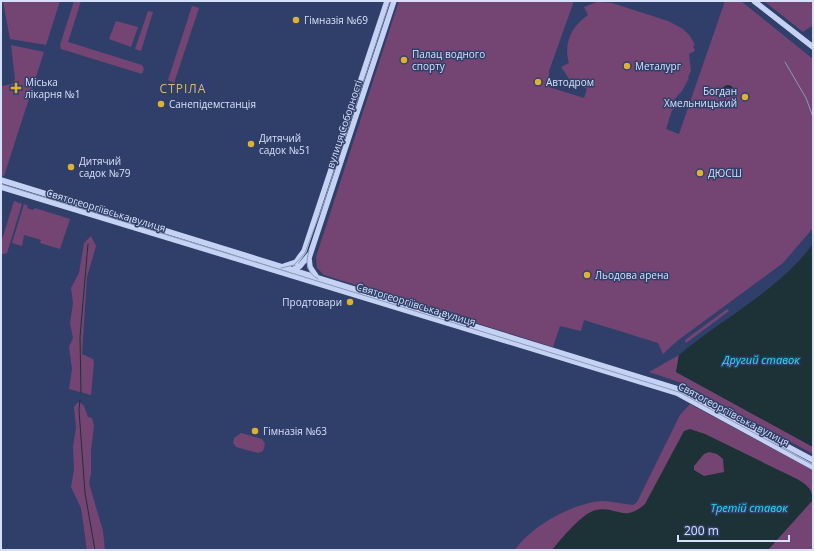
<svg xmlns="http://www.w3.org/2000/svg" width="814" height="551" viewBox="0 0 814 551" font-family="'Open Sans',sans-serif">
	<rect width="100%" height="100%" fill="#303f69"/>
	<path fill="#744573" d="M 3,1 L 60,1 L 46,45 L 10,39 Z
		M 74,1 L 81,1 L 68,42 L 142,65 L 144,69 L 142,74 L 61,49 L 60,45 Z
		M 399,1 L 574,1 L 549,71 L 549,87 L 584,98 L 587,89 L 570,80 L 561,67 L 569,63 C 563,43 572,26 588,15 L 584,7 L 597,2 L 612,3 L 668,21 L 683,29 L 690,36 L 695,45 L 693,46 L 695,51 L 689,54 L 691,71 L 688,77 L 689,78 L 682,91 L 674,100 L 676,107 L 672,110 L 666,129 L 679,134 L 725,1 L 741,1 L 813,59 L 813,228 L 783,263 L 677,341 L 663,354 L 658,343 L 584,320 L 581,331 L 560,326 L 553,347 L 324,275 L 317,268 L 316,257 Z
		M 764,1 L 813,1 L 813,25 L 803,32 Z
		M 192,6 L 199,8 L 174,83 L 168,80 Z
		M 148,11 L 153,12 L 141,51 L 135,49 Z
		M 116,21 L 138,27 L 131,47 L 109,39 Z
		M 11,45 L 44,52 L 4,176 L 1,175 L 1,86 L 12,84 L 15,79 Z
		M 14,201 L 22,204 L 7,253 L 3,254 L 1,254 L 1,243 Z
		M 24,204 L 28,206 L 27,208 L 33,210 L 35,208 L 70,219 L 60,249 L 40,243 L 41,240 L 24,235 L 22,246 L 12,243 Z
		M 91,236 L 96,246 L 87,277 L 82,354 L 93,359 L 94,362 L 91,395 L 69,389 L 72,369 L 69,347 L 73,338 L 70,323 L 73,303 L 71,288 L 79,273 L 84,243 Z
		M 727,309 L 729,311 L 686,343 L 685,340 Z
		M 679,355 L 676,372 L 813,447 L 813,454 L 682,383 L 649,372 Z
		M 80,402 L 84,406 L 88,417 L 92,418 L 94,426 L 91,450 L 91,474 L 89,483 L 103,531 L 105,550 L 87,550 L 81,508 L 71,487 L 74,470 L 73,446 L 76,428 L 74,407 L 77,403 Z
		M 690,404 L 813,470 L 813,550 L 515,550 C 531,526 573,503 602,501 C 611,501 623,504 633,505 L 637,502 L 680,415 Z
		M 241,433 L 262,439 L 265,444 L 263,451 L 258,453 L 236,447 L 233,443 L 234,438 Z"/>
	<path fill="#1c3236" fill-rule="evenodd" d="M722 91a6 6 0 1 1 12 0a6 6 0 1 1-12 0Z
		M 813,244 L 813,447 L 676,372 L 679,355 C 723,318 778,291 813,244 Z
		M 690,429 L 705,434 L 797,479 C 806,484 814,490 812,501 L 768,550 L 552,550 C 561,539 582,513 596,510 C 617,506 624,523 645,504 L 684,431 ZM 709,452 L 717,454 L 723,459 L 724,472 L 704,476 L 694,470 L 694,466 L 704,454 Z"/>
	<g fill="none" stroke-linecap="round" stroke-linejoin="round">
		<path stroke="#1c3236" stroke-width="1" d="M 81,393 L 80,337 L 88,244
			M 80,400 L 79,410 L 85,493 L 95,550"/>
		<path stroke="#c5d2f4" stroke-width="5.5" d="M 754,1 L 813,47
			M 1,180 L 681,390 L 813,460
			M 1,187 L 677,393 L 813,467
			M 284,266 L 296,262 L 304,251 L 387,1
			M 292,270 L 300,266 L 309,255
			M 316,276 L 310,267 L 309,258 L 394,1"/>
		<path stroke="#8c98b9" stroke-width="1" d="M 785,62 L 806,98 L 813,117
			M 1,184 L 679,392 L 813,465
			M 309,251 C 305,263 307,273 318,279
			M 281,268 L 294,265 L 305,253 L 323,205 L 390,1"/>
	</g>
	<g fill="#ddb133" stroke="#303f69" stroke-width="1.5">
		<circle cx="296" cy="20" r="4"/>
		<circle cx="404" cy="60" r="4"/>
		<circle cx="627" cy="66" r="4"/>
		<circle cx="538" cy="82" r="4"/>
		<path d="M14 82h4v4h4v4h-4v4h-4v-4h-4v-4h4z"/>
		<circle cx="745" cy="97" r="4"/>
		<circle cx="161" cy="104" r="4"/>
		<circle cx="251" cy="144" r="4"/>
		<circle cx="71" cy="167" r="4"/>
		<circle cx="700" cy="173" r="4"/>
		<circle cx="587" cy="275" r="4"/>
		<circle cx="350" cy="302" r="4"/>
		<circle cx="255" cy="431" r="4"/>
	</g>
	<g text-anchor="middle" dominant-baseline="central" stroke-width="3" stroke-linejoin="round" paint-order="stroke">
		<g font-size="10" fill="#d6e0fa" stroke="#303f69" text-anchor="start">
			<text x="304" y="20">Гімназія №69</text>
			<text x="412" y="54">Палац водного<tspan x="412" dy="12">спорту</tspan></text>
			<text x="635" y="66">Металург</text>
			<text x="25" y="82">Міська<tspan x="25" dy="12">лікарня №1</tspan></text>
			<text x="546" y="82">Автодром</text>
			<text x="737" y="91" text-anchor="end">Богдан<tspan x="737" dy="12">Хмельницький</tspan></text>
			<text x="169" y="104">Санепідемстанція</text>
			<text x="259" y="138">Дитячий<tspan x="259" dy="12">садок №51</tspan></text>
			<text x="79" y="161">Дитячий<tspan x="79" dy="12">садок №79</tspan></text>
			<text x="708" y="173">ДЮСШ</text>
			<text x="595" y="275">Льодова арена</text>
			<text x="342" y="302" text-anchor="end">Продтовари</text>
			<text x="263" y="431">Гімназія №63</text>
		</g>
		<g font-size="10" fill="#d6e0fa" stroke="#303f69">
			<text transform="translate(344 124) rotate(-72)">вулиця Соборності</text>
			<text transform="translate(106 210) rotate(17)">Святогеоргіївська вулиця</text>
			<text transform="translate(416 304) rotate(17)">Святогеоргіївська вулиця</text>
			<text transform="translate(734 414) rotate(28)">Святогеоргіївська вулиця</text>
		</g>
		<g font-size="11" font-style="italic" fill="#1de2f9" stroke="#303f69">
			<text x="761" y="359">Другий ставок</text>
			<text x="749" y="507">Третій ставок</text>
		</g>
		<g font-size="12" letter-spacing="1" fill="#d9ba70" stroke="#303f69">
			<text x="183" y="88">СТРІЛА</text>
		</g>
	</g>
	<rect width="814" height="551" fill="none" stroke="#d6e0fa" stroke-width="4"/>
	<path d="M678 535v6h111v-6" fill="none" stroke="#d6e0fa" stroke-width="2"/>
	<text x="684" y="535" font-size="12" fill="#d6e0fa" stroke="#303f69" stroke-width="3" paint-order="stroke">200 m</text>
</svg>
